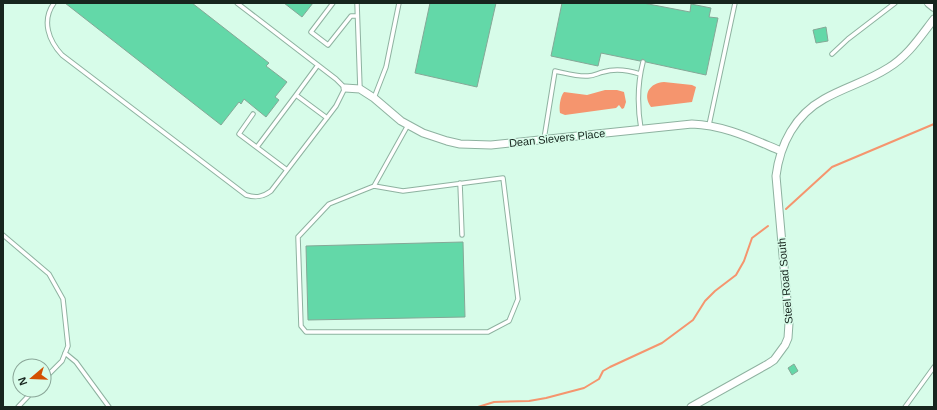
<svg xmlns="http://www.w3.org/2000/svg" width="937" height="410" viewBox="0 0 937 410" font-family="Arial,sans-serif">
	<rect width="100%" height="100%" fill="#d7fce9"/>
	<path fill="#f5956e" d="M 664,82 L 692,85 L 696,87 L 692,102 L 651,107 C 642,94 650,83 664,82 Z
		M 605,90 L 617,90 L 624,92 L 626,102 L 624,108 L 622,109 L 619,105 L 616,108 L 565,115 L 560,113 C 559,107 560,97 564,92 L 587,95 Z"/>
	<g fill="none" stroke-linecap="round" stroke-linejoin="round">
		<path stroke="#f5956e" stroke-width="2" d="M 786,209 L 832,167 L 934,124
			M 478,407 L 494,402 L 529,401 L 546,398 L 584,388 L 599,379 L 603,371 L 610,367 L 662,343 L 693,320 L 705,301 L 715,291 L 736,275 L 744,261 L 752,238 L 768,226"/>
	</g>
	<path fill="#63d8a8" stroke="#85a897" d="M 65,3 L 192,3 L 269,63 L 266,66 L 287,82 L 275,97 L 279,100 L 266,117 L 244,99 L 241,104 L 239,102 L 221,125 Z
		M 284,3 L 313,3 L 302,17 Z
		M 430,3 L 496,3 L 477,87 L 415,73 Z
		M 562,3 L 643,3 L 690,12 L 691,4 L 711,8 L 709,17 L 718,18 L 706,75 L 646,62 L 643,59 L 640,61 L 601,53 L 598,66 L 551,56 Z
		M 826,27 L 828,41 L 816,43 L 813,30 Z
		M 463,242 L 465,317 L 308,320 L 306,246 Z
		M 794,364 L 798,371 L 792,375 L 788,368 Z"/>
	<g fill="none" stroke-linecap="round" stroke-linejoin="round">
		<g stroke="#8eb2a0" stroke-width="5.5">
			<path id="service" d="M 54,3 C 41,21 49,41 62,55 L 246,195 C 256,198 263,197 271,191 L 336,106 L 345,88 L 336,79 L 237,3
				M 333,3 L 311,32 L 328,45 L 351,16 L 357,16
				M 357,3 L 360,89
				M 832,54 L 848,39 L 895,3
				M 318,65 L 296,95 L 327,118
				M 374,98 L 386,67 L 399,3
				M 253,114 L 239,134 L 287,170
				M 709,125 L 735,3
				M 641,129 C 637,105 637,85 643,62
				M 544,139 L 555,71 C 565,73 578,77 588,76 C 594,76 598,73 603,72 C 616,68 628,70 640,74
				M 257,147 L 296,95
				M 460,183 L 462,235
				M 374,186 L 403,191 L 503,178 L 518,299 L 509,321 L 488,332 L 306,332 L 301,326 L 298,237 L 329,204 L 374,186 L 408,125
				M 3,235 L 49,274 L 63,299 L 68,346 L 62,361 L 44,379
				M 65,353 L 76,362 L 109,407
				M 18,407 L 34,390
				M 905,407 L 934,367"/>
		</g>
		<g stroke="#8eb2a0" stroke-width="9">
			<path id="minor" d="M 345,88 L 360,89 L 374,98 L 401,121 L 423,133 L 447,141 L 460,144 L 491,145 L 692,124 C 724,125 752,139 781,151
				M 691,407 L 768,364 L 774,360 L 785,345 L 788,338 L 789,323 L 776,176 C 780,144 795,115 824,99 C 845,87 868,81 888,68 C 908,56 920,37 934,19"/>
		</g>
		<g stroke="#8eb2a0" stroke-width="10">
			<path id="tertiary" d="M 929,3 L 934,7"/>
		</g>
		<use href="#service" stroke="#fff" stroke-width="3.5"/>
		<use href="#minor" stroke="#fff" stroke-width="7"/>
		<use href="#tertiary" stroke="#fff" stroke-width="8"/>
	</g>
	<g text-anchor="middle" dominant-baseline="central" stroke-width="3" stroke-linejoin="round" paint-order="stroke">
		<g font-size="11" fill="#17251e" stroke="#d7fce9">
			<text transform="translate(557 138) rotate(-6)">Dean Sievers Place</text>
			<text transform="translate(785 281) rotate(-95)">Steel Road South</text>
		</g>
	</g>
	<rect width="937" height="410" fill="none" stroke="#17251e" stroke-width="8"/>
	<g transform="translate(32 378) rotate(251)"><circle r="19" fill="#d7fce9" stroke="#8aa698"/>
	<path d="M0-3L7 15L0 10L-7 15Z" fill="#d35000"/>
	<text y="-6" font-size="11" font-weight="bold" text-anchor="middle" fill="#17251e">N</text>
	</g>
</svg>
